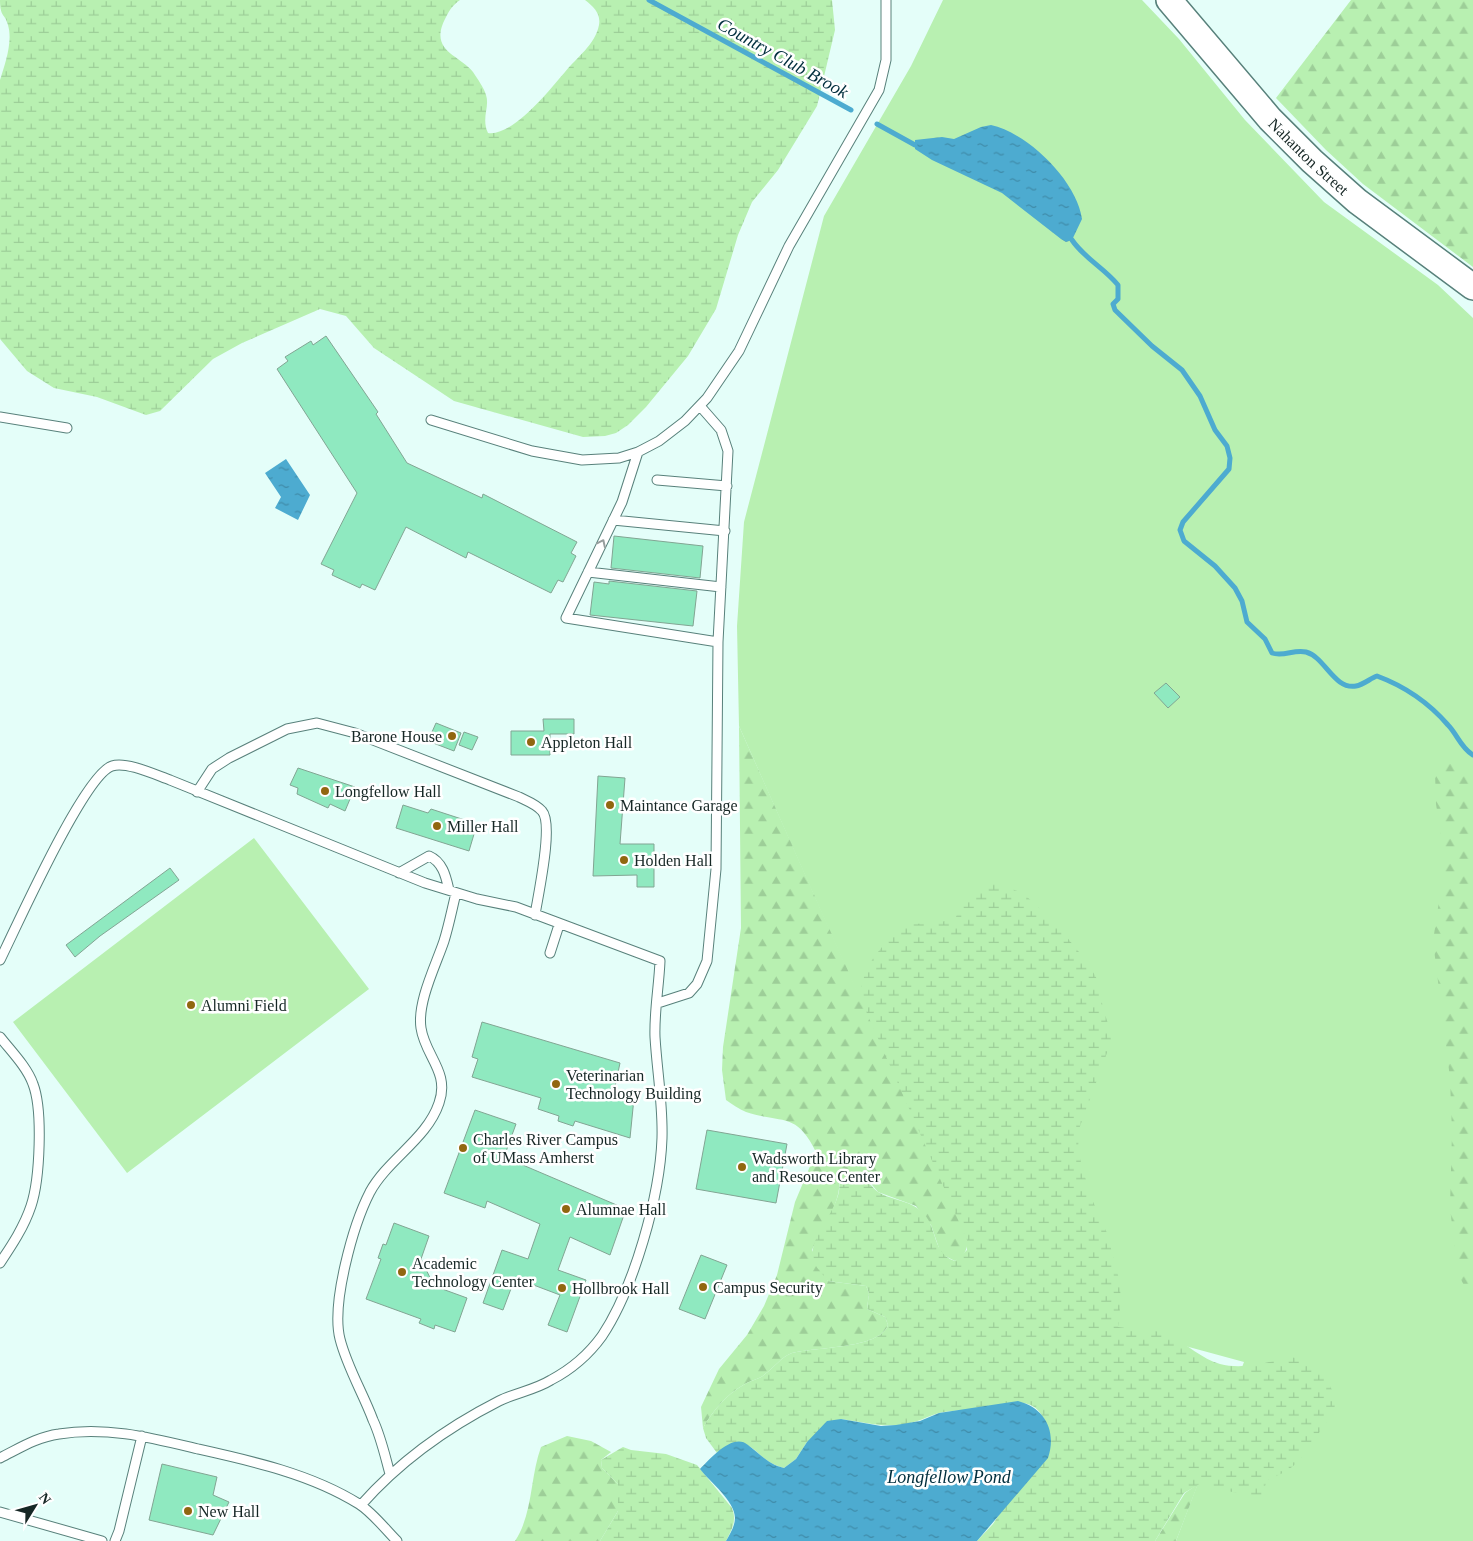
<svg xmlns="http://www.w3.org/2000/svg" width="1473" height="1541" viewBox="0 0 1473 1541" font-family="Georgia,serif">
	<defs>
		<pattern id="forest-firs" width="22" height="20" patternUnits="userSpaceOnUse" patternTransform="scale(1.25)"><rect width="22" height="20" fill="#b8f0b1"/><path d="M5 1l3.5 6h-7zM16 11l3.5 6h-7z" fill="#9dce98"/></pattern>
		<pattern id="wetland-marsh" width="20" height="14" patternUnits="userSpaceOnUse" patternTransform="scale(1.25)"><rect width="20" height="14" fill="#b8f0b1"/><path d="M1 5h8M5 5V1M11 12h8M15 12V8" fill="none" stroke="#9dce98"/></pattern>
		<pattern id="water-ripples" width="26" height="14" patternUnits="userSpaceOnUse" patternTransform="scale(1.25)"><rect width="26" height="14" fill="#4dabd0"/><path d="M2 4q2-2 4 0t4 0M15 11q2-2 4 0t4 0" fill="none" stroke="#3f8ba9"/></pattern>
	</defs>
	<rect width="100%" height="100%" fill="#e4fef9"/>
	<path fill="#b8f0b1" d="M 943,0 L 1142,0 L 1179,39 L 1245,120 L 1324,202 L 1438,285 L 1473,318 L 1473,1541 L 1176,1541 L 1244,1362 L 990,1293 L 739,726 L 737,626 L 744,522 L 824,216 L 911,66 Z
		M 254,838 L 369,989 L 127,1173 L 13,1022 Z"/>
	<path fill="url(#forest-firs)" d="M 1351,0 L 1473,0 L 1473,267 L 1363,184 L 1326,150 L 1276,98 Z
		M 739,726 L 968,1240 C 967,1251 964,1256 955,1261 L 941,1254 L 931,1225 L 916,1206 L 878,1192 L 863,1174 L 838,1177 C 845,1196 821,1232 812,1250 L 828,1281 L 866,1286 L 869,1293 L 867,1309 L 885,1317 L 888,1325 C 880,1349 815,1347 792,1353 C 781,1357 775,1367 765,1374 C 760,1379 751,1380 745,1384 C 726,1395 714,1409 703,1428 L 701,1407 L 719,1369 L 747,1335 L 764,1306 L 777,1275 L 795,1202 L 816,1152 C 796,1111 783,1124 746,1112 C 739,1109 732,1104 726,1100 L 722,1070 L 723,1047 L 741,928 Z
		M 1449,763 L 1461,770 L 1473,782 L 1473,1302 L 1458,1274 L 1450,1208 L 1452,1132 L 1450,1078 L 1433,941 L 1441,888 L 1441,835 L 1436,804 L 1435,772 L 1440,764 Z
		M 567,1436 L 591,1441 L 611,1452 L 601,1460 L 602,1468 L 618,1484 L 618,1511 L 600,1541 L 515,1541 C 533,1514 530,1477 541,1447 Z
		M 1198,1484 L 1176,1541 L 1155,1541 L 1185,1493 Z"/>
	<path fill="url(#wetland-marsh)" d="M 0,0 L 460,0 C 453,5 450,9 446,17 C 428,51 458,54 473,72 C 477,78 484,88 486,95 C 490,107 481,118 488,133 C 513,137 551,88 565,72 C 577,57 595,45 599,25 C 601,14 594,7 585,0 L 832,0 L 835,30 L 817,106 L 778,170 L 752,202 L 738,235 L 716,309 L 688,356 L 646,407 L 628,425 L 616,433 L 605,436 L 583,437 L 454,401 L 374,348 L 346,316 L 320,309 L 242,343 L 213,359 L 160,411 L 146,415 L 97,397 L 54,388 L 27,371 L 0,339 L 0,80 C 5,64 13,42 8,25 C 5,13 0,18 0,0 Z
		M 993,882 L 1023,893 L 1056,924 L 1088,963 L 1098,981 L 1103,1008 L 1110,1030 L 1111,1042 L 1079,1129 L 1078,1151 L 1090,1195 L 1107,1233 L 1119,1279 L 1121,1299 L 1118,1327 C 1135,1329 1155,1328 1170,1336 C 1187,1344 1202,1359 1220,1364 C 1235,1368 1253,1366 1269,1362 C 1276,1361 1282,1356 1291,1357 C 1311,1359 1335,1383 1335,1403 C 1335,1413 1326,1422 1321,1430 C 1301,1457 1301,1467 1267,1480 L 1262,1496 L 1259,1498 L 1219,1489 L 1205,1481 L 1184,1493 L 1155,1541 L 977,1541 L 993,1524 L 1050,1435 C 1038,1391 1017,1403 981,1408 C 968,1410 953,1410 939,1413 C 928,1416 918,1422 906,1424 C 884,1428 863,1422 841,1419 L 807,1442 L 796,1459 L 784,1468 C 751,1460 754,1428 717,1453 L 706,1438 L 703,1428 C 714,1409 726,1395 745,1384 C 751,1380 760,1379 765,1374 C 775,1367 781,1357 792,1353 C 815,1347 880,1349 888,1325 L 885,1317 L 867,1309 L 869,1293 L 866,1286 L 828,1281 C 823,1275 817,1269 814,1262 C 804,1236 848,1206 838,1176 L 863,1173 C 867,1180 872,1188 878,1192 C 893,1201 912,1200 924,1214 C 938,1229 932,1254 955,1261 L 967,1250 L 967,1240 L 862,1002 L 861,983 L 873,958 L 896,930 L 911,924 L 938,923 L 955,918 C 959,913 959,909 963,903 C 969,893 981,885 993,882 Z
		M 623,1447 L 631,1450 L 666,1454 L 697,1465 L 732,1508 C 737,1521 732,1529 726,1541 L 600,1541 L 618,1511 L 618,1484 L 602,1468 L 601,1460 Z"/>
	<path fill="url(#water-ripples)" d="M 991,125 C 1028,133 1077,181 1082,219 L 1072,240 L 1066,242 L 1061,239 L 1002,193 L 932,160 L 915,149 L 915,140 L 942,137 L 954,139 L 981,127 Z
		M 286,459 L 310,495 L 298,520 L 275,508 L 281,497 L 265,473 Z
		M 1018,1401 C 1045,1408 1057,1431 1048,1458 L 977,1541 L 726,1541 C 730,1534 735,1526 735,1518 C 735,1501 710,1482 700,1469 C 710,1459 733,1432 748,1445 C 761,1455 768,1464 784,1468 L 796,1459 L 807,1442 L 827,1421 L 841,1419 L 881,1426 L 896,1425 L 920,1421 L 939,1413 Z"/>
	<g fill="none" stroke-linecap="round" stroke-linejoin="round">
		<path stroke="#4dabd0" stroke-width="5" d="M 649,0 L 851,110
			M 877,124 L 915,145
			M 1072,240 C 1084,258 1104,268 1118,285 L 1118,299 L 1113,304 L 1115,310 L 1152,346 L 1182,370 L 1200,396 L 1215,430 L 1227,446 L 1230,458 L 1229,469 L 1183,522 L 1180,530 L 1184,541 L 1215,566 L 1235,588 L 1242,601 L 1247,622 L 1265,639 L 1272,653 C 1284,657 1294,649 1306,652 C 1325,657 1334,690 1356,686 C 1363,685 1371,678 1377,676 C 1404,686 1429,703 1448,725 C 1457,734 1461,748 1473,755"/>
	</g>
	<path fill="#8fe9c0" stroke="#82a593" d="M 326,336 L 378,412 L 376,414 L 407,463 L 482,498 L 483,494 L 577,542 L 571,553 L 576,556 L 563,582 L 558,580 L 551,593 L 468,552 L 466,558 L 406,527 L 375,590 L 362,584 L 360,588 L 332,575 L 334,570 L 321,564 L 357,493 L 277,369 L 288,361 L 285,357 L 311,341 L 313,345 Z
		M 614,536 L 703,546 L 700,578 L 611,568 Z
		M 609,581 L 697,591 L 693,626 L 590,615 L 594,582 L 609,584 Z
		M 1166,683 L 1180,697 L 1168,708 L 1154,693 Z
		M 543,719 L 574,719 L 574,734 L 550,734 L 550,755 L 511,755 L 511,731 L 544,731 Z
		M 436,723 L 461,733 L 454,751 L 428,741 Z
		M 464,732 L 478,737 L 472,750 L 459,745 Z
		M 298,768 L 355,787 L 345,811 L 330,804 L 328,808 L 297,794 L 298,788 L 290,785 Z
		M 598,776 L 625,778 L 620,844 L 654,844 L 654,887 L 637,887 L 637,875 L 593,876 Z
		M 403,805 L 428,813 L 431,809 L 477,824 L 469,851 L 396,828 Z
		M 170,868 L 179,880 L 100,936 L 75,957 L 66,945 Z
		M 482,1022 L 620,1063 L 614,1091 L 634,1098 L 630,1138 L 575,1121 L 573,1126 L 558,1121 L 559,1116 L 538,1109 L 541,1098 L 472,1077 L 478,1059 L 472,1057 Z
		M 475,1110 L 516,1124 L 504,1157 L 626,1209 L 610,1255 L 570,1237 L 558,1270 L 586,1280 L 567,1332 L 548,1325 L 560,1295 L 515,1278 L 503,1310 L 483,1303 L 502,1250 L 528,1259 L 540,1224 L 487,1201 L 485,1208 L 444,1193 Z
		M 707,1130 L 787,1144 L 776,1203 L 696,1189 Z
		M 394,1223 L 429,1236 L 421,1259 L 434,1286 L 467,1298 L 455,1332 L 435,1325 L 434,1329 L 419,1323 L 421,1319 L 366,1299 L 381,1259 L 378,1258 L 383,1244 L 386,1245 Z
		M 701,1255 L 727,1265 L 705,1319 L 679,1309 Z
		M 162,1464 L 217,1477 L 213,1495 L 229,1502 L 213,1535 L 149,1520 Z"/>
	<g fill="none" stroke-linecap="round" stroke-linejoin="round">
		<g stroke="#58817b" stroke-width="11">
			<path id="lane" d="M 0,417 L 67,428
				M 431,420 L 532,451 L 582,460 L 619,458 L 638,452 L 659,441 L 685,421 L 707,398 L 739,351 L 789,246 L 879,90 L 886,60 L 886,0
				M 638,452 L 622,502 L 566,618 L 718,642 L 728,451 L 721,430 L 700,406
				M 657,480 L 727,486
				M 613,520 L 725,531
				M 588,572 L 721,587
				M 197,792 L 212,769 L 229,758 L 287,729 L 317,723 L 355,733 L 519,797 C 527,801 536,804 542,811 C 554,824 538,895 535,915
				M 399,873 L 429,856 C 443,862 446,877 449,890
				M 550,953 L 559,925
				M 0,960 C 16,928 84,775 112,766 C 126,761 156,775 170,780 L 425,883 L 477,899 L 516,907 L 660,961 C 659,986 654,1012 655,1037 C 657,1071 663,1104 662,1138 C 660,1196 634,1288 602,1336 C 589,1354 570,1370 551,1380 C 535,1390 515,1393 499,1401 C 446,1428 399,1462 361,1505
				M 658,1003 L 689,993 L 697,984 L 707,961 L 716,869 L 718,642
				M 0,1037 C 11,1051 27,1067 33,1084 C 43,1110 40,1179 31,1206 C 24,1227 12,1245 0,1263
				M 0,1458 C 20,1448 37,1437 59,1434 C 106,1426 152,1438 198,1449 C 252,1461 311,1474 359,1504 C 373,1513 385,1529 397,1541
				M 390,1474 C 385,1456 381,1437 373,1420 C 363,1393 347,1367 340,1339 C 331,1304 353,1225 370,1192 C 388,1159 427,1139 439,1103 C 450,1072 425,1056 421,1028 C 417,1002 436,965 444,941 C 449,925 452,909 456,893
				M 0,1512 L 102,1541
				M 115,1541 L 119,1531 L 142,1436"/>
		</g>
		<g stroke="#58817b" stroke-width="28">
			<g id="secondary">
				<path id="s1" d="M 1169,0 L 1270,119 L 1312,161 L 1357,201 L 1473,287"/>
			</g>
		</g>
		<use href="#lane" stroke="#fff" stroke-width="9"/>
		<use href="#secondary" stroke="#fff" stroke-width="25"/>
	</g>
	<defs><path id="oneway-chevron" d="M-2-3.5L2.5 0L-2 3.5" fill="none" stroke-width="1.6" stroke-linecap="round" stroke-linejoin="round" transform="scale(1.25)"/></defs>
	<use stroke="#969e9d" href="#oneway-chevron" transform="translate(602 543) rotate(-64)"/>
	<g fill="#916710" stroke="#fff" stroke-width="2">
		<circle cx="452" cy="736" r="5"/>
		<circle cx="531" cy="742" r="5"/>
		<circle cx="325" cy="791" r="5"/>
		<circle cx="610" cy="805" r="5"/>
		<circle cx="437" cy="826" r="5"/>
		<circle cx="624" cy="860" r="5"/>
		<circle cx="191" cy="1005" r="5"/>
		<circle cx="556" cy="1084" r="5"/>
		<circle cx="463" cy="1148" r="5"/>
		<circle cx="742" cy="1167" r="5"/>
		<circle cx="566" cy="1209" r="5"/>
		<circle cx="402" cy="1272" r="5"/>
		<circle cx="703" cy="1287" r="5"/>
		<circle cx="562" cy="1288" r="5"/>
		<circle cx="188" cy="1511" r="5"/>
	</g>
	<g text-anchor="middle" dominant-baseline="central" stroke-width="5" stroke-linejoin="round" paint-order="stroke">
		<g font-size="16" fill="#162725" stroke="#fff">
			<text stroke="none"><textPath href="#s1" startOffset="210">Nahanton Street</textPath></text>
		</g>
		<g font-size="16" fill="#162725" stroke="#fff" text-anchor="start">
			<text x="442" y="736" text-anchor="end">Barone House</text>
			<text x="541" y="742">Appleton Hall</text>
			<text x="335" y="791">Longfellow Hall</text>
			<text x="620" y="805">Maintance Garage</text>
			<text x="447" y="826">Miller Hall</text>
			<text x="634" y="860">Holden Hall</text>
			<text x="201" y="1005">Alumni Field</text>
			<text x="566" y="1075">Veterinarian<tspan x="566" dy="18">Technology Building</tspan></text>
			<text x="473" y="1139">Charles River Campus<tspan x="473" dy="18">of UMass Amherst</tspan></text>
			<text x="752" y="1158">Wadsworth Library<tspan x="752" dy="18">and Resouce Center</tspan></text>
			<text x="576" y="1209">Alumnae Hall</text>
			<text x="412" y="1263">Academic<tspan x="412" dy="18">Technology Center</tspan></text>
			<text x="713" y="1287">Campus Security</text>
			<text x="572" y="1288">Hollbrook Hall</text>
			<text x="198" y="1511">New Hall</text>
		</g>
		<g font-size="18" font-style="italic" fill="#012e3d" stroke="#fff">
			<text transform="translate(783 58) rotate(29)">Country Club Brook</text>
			<text x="949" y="1477">Longfellow Pond</text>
		</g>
	</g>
	<g transform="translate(35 1506) rotate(53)" stroke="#ffffff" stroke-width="4" paint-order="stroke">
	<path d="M0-4L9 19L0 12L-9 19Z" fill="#162725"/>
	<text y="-8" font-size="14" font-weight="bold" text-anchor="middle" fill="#162725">N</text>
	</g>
</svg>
